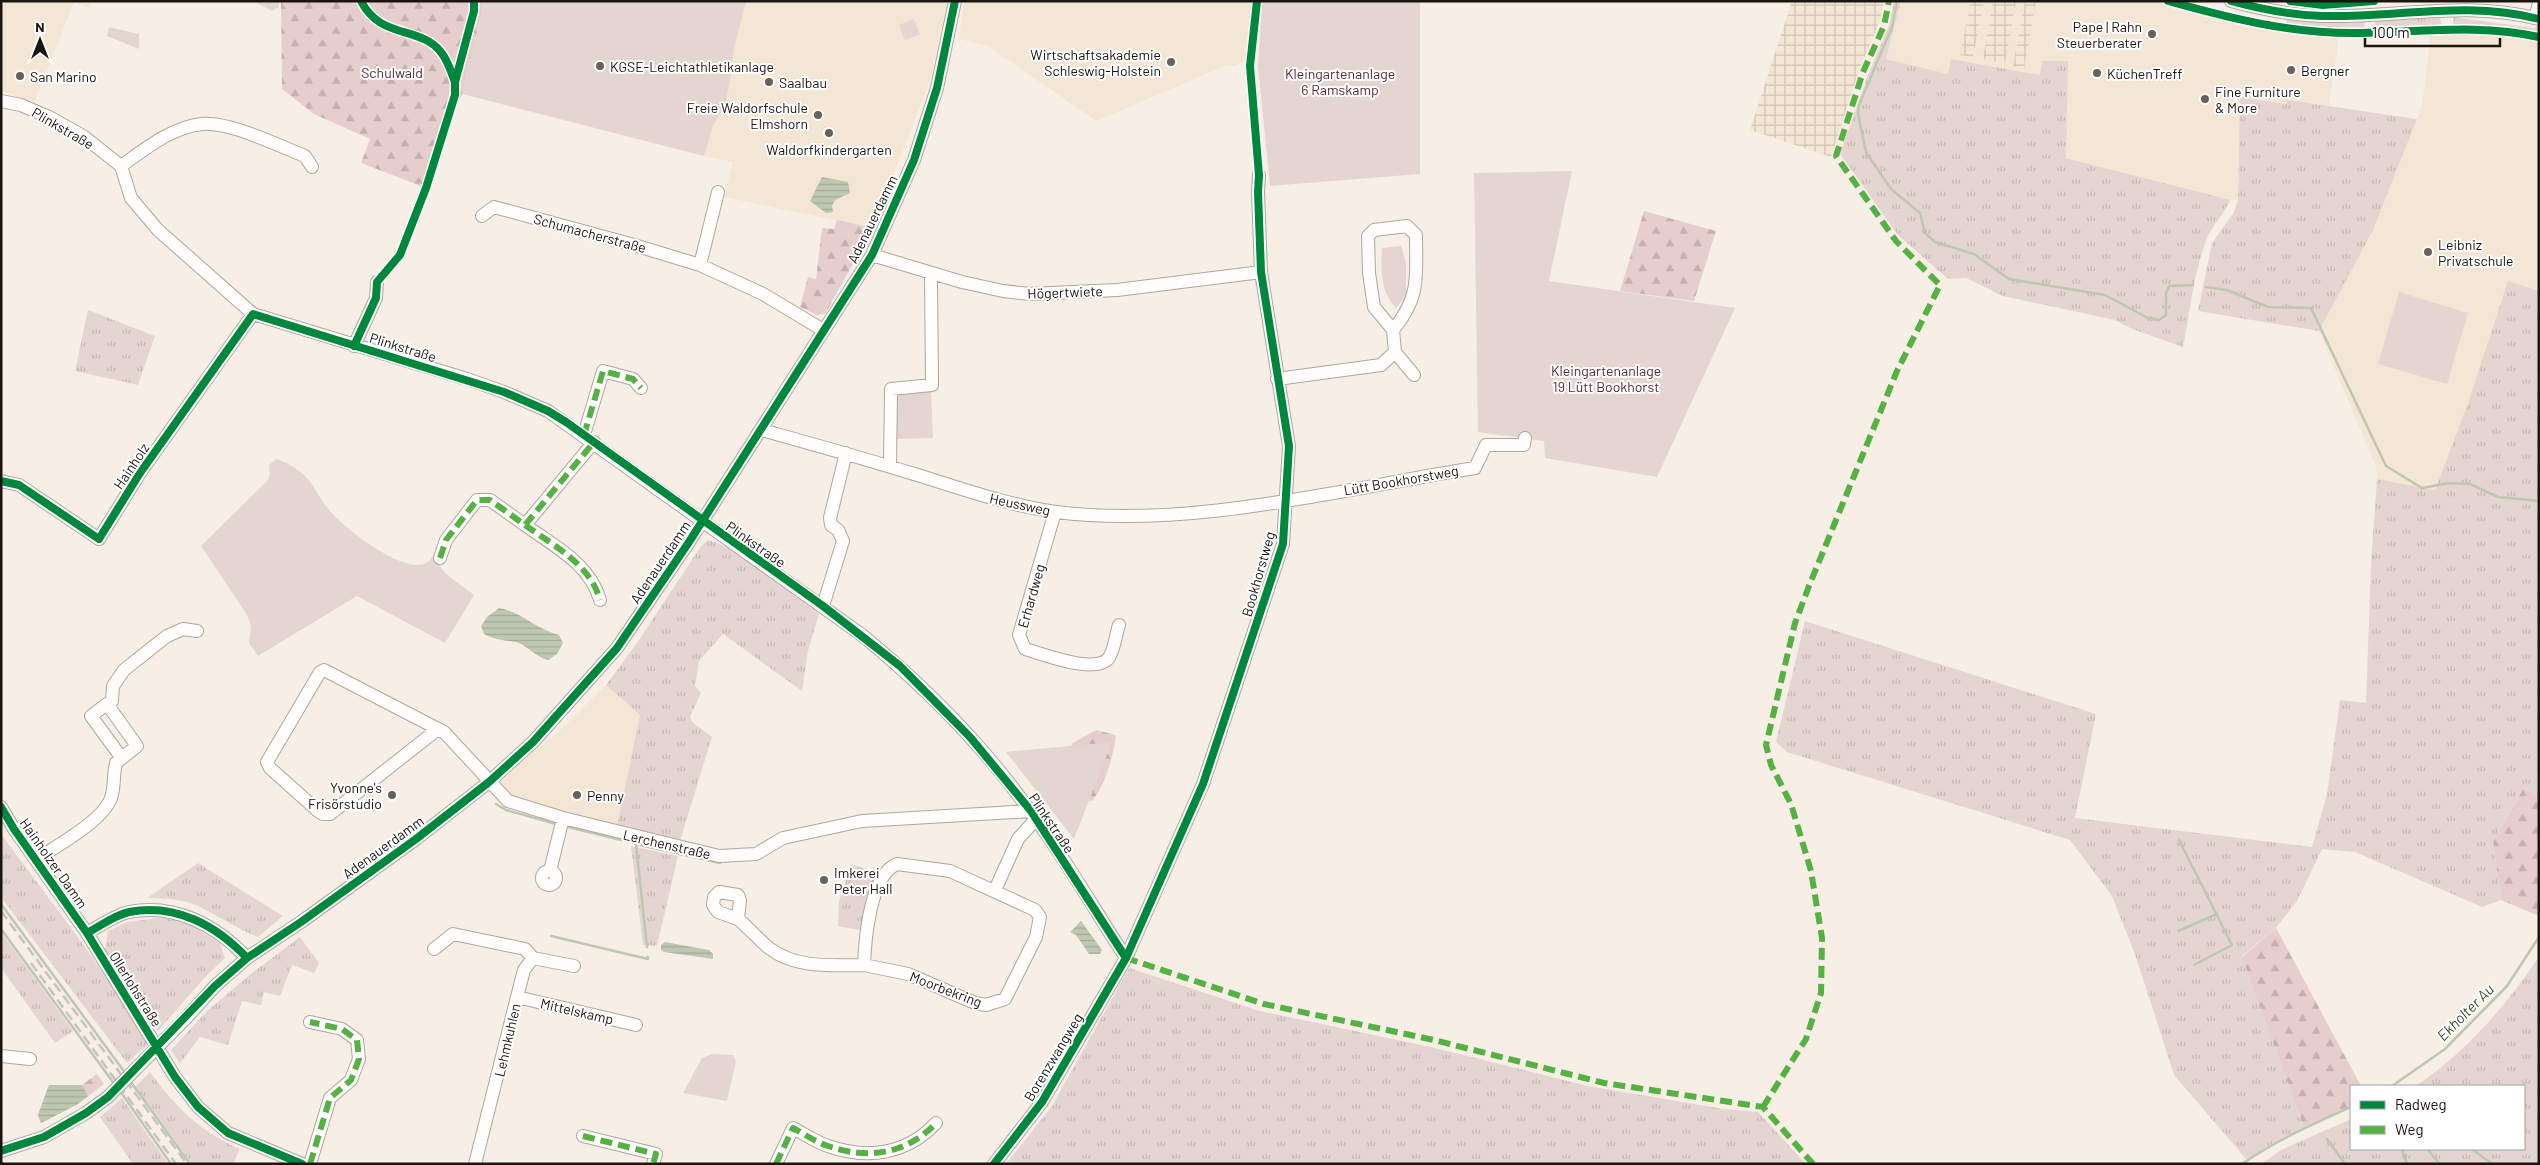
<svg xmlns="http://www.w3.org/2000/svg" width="2540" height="1165" viewBox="0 0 2540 1165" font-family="Barlow,sans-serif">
	<defs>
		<pattern id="industrial-grid" width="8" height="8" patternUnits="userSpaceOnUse" patternTransform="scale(1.25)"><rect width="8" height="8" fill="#f4e6d4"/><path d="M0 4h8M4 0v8" fill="none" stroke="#d1c4b5"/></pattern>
		<pattern id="grass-tufts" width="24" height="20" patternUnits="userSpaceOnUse" patternTransform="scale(1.25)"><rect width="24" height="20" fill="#e5d5d1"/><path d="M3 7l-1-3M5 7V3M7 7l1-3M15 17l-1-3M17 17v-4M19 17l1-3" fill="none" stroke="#c4b6b2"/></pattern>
		<pattern id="forest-firs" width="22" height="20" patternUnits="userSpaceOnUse" patternTransform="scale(1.25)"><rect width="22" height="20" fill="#e6cecc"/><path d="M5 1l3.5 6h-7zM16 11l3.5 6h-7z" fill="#c5b0ae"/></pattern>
		<pattern id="water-rules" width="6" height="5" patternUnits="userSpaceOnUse" patternTransform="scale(1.25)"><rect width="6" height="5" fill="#bdc7b1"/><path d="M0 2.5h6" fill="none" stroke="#a2aa97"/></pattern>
	</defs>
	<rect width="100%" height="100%" fill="#f7efe5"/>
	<path fill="#f4e6d4" d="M 1,1 L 92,1 L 90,8 L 74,2 L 34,104 L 1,90 Z
		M 746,1 L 947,1 L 930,81 L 873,228 L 724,197 L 733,162 L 704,156 L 713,126 L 725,104 L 730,82 L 734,49 Z
		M 964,1 L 1252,1 L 1247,59 L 1235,66 L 1225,66 L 1096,121 L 988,46 L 959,39 Z
		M 1901,1 L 2158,1 L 2244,25 L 2294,34 L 2339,37 L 2329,106 L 2287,100 L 2286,104 L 2240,97 L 2238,200 L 2230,200 L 2066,158 L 2040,75 L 1952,59 L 1948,74 L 1886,59 Z
		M 2431,33 L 2509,34 L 2539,40 L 2539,431 L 2435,490 L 2377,479 L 2376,467 L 2319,331 L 2373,230 L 2417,119 L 2422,105 Z
		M 606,685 L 640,715 L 617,826 L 509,797 L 498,786 L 533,752 L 554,736 Z"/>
	<path fill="url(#industrial-grid)" d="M 1792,1 L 1884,1 L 1879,23 L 1859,70 L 1831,157 L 1750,130 Z
		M 1971,1 L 1984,1 L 1973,57 L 1960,55 Z
		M 1993,1 L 2016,1 L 2005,63 L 1983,59 Z
		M 2025,1 L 2036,1 L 2024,68 L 2013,66 Z"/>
	<path fill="url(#grass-tufts)" d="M 1894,1 L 1901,1 L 1886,59 L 1948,74 L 1951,59 L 2040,75 L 2042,61 L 2068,61 L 2066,158 L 2230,200 C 2225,213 2214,223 2208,236 C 2194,269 2190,312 2183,347 L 2132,329 L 2115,320 L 2003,296 L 1966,278 L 1948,279 L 1898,235 L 1840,154 L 1868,75 L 1889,25 Z
		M 2454,14 L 2457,14 L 2459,18 L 2534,28 L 2539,26 L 2539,33 L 2508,27 L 2453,25 Z
		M 2439,16 L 2442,25 L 2378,27 L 2375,25 L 2375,20 Z
		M 2287,19 L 2365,20 L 2364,28 L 2289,27 L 2286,23 Z
		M 2240,97 L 2286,104 L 2287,100 L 2417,119 L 2373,230 L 2319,331 L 2198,311 L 2212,243 L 2234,212 L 2238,200 Z
		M 2508,281 L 2539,291 L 2539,796 L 2522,790 L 2493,841 L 2501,900 L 2482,907 L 2355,852 L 2322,849 L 2297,901 L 2276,928 L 2242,956 L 2304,1127 L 2268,1146 L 2247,1160 L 2174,1075 L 2136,957 L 2112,896 L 2070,840 L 1787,752 L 1776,742 L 1805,621 L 2096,714 L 2075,818 L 2312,847 L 2327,794 L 2340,700 L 2366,703 L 2371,563 L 2377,479 L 2435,490 L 2467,406 Z
		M 88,310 L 155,336 L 138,385 L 75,371 Z
		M 708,540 C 741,548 790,592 819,614 L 808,651 L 802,691 L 723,634 L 699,661 L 695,686 L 701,693 L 690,717 L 692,722 L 712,737 L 680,841 L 617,826 L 640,715 L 606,685 L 637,643 L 701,546 Z
		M 1,834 C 52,903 105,969 148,1044 L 127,1063 L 1,897 Z
		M 631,846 L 678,856 L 657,946 L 643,945 Z
		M 198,863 L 283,916 L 258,937 C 237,929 219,916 198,906 C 182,899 165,898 147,898 Z
		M 851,864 L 879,873 L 864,931 L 838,926 L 839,901 Z
		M 159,918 L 184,921 L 220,943 L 225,958 L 206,976 L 158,1031 L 105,950 L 108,931 L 127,922 Z
		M 1,932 L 73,1031 L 55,1043 L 1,968 Z
		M 300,937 L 319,963 L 314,973 L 292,965 L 280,996 L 264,992 L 261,1005 L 242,1001 L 228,1045 L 200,1037 L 180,1063 L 171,1050 L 208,1010 L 252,973 Z
		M 2539,957 L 2539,1164 L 2261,1164 L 2281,1150 L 2351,1119 L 2351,1149 L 2524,1149 L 2524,1086 L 2416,1086 C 2467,1051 2504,1008 2539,957 Z
		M 1129,968 L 1260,1011 L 1431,1047 L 1588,1086 L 1724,1109 L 1758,1112 L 1806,1164 L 1006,1164 L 1052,1106 Z
		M 150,1072 C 174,1106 201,1132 240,1149 L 233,1164 L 192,1164 L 135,1087 Z
		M 122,1098 L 168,1164 L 133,1164 L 100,1117 Z"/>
	<path fill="url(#forest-firs)" d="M 281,1 L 485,1 L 462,94 L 426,188 L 361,163 L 370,139 L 314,114 L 282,89 Z
		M 1644,211 L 1716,231 L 1694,301 L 1620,291 Z
		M 837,220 L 873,228 L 825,314 L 817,315 L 800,307 L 808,277 L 816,279 L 822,228 L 834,229 Z
		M 1096,730 L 1116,735 C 1114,754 1105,786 1092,801 L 1075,796 L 1062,764 L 1073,743 Z
		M 2523,789 L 2539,796 L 2539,916 L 2501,900 L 2493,841 Z
		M 2276,928 L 2361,1086 L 2351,1086 L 2351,1107 L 2304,1127 L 2242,957 Z
		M 97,1074 L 104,1084 L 78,1104 L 41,1123 L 38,1115 L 49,1085 L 82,1085 Z"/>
	<path fill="#e5d5d1" d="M 253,1 L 279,1 L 279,7 L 272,11 Z
		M 485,1 L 746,1 L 734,49 L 730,82 L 725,105 L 713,126 L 704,156 L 462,94 Z
		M 1262,1 L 1420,1 L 1420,174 L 1270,186 L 1258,66 Z
		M 914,19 L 920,34 L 905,40 L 899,25 Z
		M 109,27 L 139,34 L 139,49 L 107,36 Z
		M 1572,171 L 1549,281 L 1735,308 L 1657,477 L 1545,458 L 1544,441 L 1478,432 L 1474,173 Z
		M 1401,246 L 1406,262 L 1406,296 L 1396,308 C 1380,292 1381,269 1382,248 Z
		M 2399,292 L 2468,313 L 2447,384 L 2378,364 Z
		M 931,390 L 933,438 L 896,439 L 895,391 Z
		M 276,459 C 287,462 298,469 306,477 C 315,487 321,501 330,511 C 344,528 404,575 426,563 C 430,561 433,556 436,552 L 444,558 L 439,565 L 446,574 L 474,595 L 445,643 L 357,596 L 258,656 L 249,643 L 251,626 L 247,615 L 201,546 L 268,480 L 270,474 L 269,465 Z
		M 1112,742 L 1074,839 L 1006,752 Z
		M 712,1054 L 733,1055 L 736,1061 L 727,1101 L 683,1093 L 702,1058 Z"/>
	<path fill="url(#water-rules)" d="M 822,177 L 848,182 L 850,193 L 835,200 L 832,206 L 833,212 L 826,213 L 810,201 Z
		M 499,608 C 519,611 536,629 559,635 L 563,643 L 557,654 L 548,660 C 535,657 527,645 516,642 C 504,640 495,640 484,634 L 481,626 L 487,617 Z
		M 1081,921 L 1102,950 L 1100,954 L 1089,954 L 1076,935 L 1070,932 Z
		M 665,942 L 709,950 L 713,954 L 713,959 L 664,952 L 661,950 L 661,945 Z
		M 49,1085 L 82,1085 L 88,1096 L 78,1104 L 41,1123 L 38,1115 Z"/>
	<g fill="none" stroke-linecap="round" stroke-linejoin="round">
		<path stroke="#bdc7b1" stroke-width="2.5" d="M 1897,1 L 1892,27 L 1859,105 L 1858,114 L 1866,152 L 1891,189 L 1920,213 L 1925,233 L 1935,242 L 1974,254 L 2009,279 L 2105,295 L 2148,318 L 2159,320 L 2166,315 L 2166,293 L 2169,286 L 2193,285
			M 2206,287 L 2227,290 L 2268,307 L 2311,308 L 2386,466 L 2422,488 L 2449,483 L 2470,484 L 2498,497 L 2539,501
			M 496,804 L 506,810 L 556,824
			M 564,826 L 621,840
			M 2179,840 L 2232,945 L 2194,965
			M 1,904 L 126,1074
			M 1,929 L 115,1085
			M 2178,931 L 2217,914
			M 551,936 L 648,959 L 648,957
			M 647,947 L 636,844 L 720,863
			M 130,1081 L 190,1164
			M 2392,1086 L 2445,1049 L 2507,986 L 2539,937
			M 120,1091 L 171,1164
			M 2327,1139 L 2345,1164
			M 2402,1149 L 2407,1164
			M 2427,1149 L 2440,1164
			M 2472,1149 L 2492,1164
			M 2242,1164 C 2277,1140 2313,1124 2351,1107"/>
		<g stroke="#ada7a0" stroke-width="14">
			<path id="minor" d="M 2231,1 C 2260,9 2291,15 2322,16 C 2395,18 2466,0 2539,19
				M 2322,16 L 2323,1
				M 2535,18 L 2539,3
				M 1,101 L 21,105 L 51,118 L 83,136 L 121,166 L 131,198 L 158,230 L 253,314 L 467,379 L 504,392 L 548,411 L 862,635 C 924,686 983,745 1030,811 C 1065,858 1094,909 1126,958
				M 121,166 C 145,149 172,127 202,124 C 229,121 279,146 305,156 L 312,167
				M 482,216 L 494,207 L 634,245 L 700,265 L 763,294 L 823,330
				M 872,255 L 962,282 L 1003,291 L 1030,294 L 1117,290 L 1261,272
				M 700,265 L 718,192
				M 354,346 L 376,298 L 377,282
				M 1395,352 L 1414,375
				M 1277,379 L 1381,365 L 1395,352 L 1393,330 C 1421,297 1416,275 1416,235 L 1407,226 L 1374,230 L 1368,236 L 1369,273 L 1374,307 L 1393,330
				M 762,430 C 812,444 863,458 914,474 C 960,488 1007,505 1056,512 C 1189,529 1342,489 1475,468 L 1486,445 L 1524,445 L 1525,438
				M 584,435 L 603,371 L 633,379 L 641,388
				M 890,466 L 891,389 L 932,385 L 931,274
				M 1,481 L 19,485 L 99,539 L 140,473 L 253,314
				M 1055,512 L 1019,635 L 1025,649 C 1043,654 1093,674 1108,659 C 1114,652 1116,634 1119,625
				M 525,525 C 554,546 590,564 600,600
				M 440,558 L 446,540 L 477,500 L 490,500 L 525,525 L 594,442
				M 823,606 L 843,541 L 838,530 L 831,525 L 830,518 L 846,453
				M 107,704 L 91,716 L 121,757
				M 438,729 L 330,814 L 323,814 L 318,811 L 270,768 L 267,762 L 320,672 L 324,670 L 444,732 L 508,801 L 563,818 L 719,856 L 756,854 L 783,838 L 862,821 L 1031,811
				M 1,807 L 14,829 L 87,933 L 175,1077 L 198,1107 L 228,1133 L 302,1164
				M 36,860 C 56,846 103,821 111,798 C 115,787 113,774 116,763 L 137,746 L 107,704 L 112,701 L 113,686 L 124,670 L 167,636 L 183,629 L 197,631
				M 897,864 L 950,871 L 1035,910 L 1040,917 L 1036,937 L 1005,999 L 986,1005 L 975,1003 L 908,974 L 864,965 C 865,939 870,875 897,864 Z
				M542 878a7 7 0 1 1 14 0a7 7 0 1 1-14 0Z
				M 550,871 L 563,818
				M 995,890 L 1018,839 L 1036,819
				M 738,919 L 718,912 L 713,905 L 714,897 L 719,892 L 738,895 L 740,900 L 738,919 C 749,928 758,939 769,948 C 796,969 832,965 864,965
				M 87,933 C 100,926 115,915 129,912 C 175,903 216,925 247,958
				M 434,949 L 453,934 L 525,949 L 533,958
				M 533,958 L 574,966
				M 517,997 L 636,1025
				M 187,1017 L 215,986 L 247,958 L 301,922 L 416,839 L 489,782 L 533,742 L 617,648 L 689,542 L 872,255 L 914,160 L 937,88 L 955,1
				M 1,1056 L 30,1059
				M 583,1136 L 656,1154 L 653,1164
				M 1,1151 L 44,1137 L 86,1113
				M 310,1164 L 330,1098 L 351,1080 L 359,1059 L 357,1040 L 342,1029 L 310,1022
				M 475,1164 L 517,997 L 524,970 L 533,958
				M 776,1164 L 793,1128 C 804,1134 816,1142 828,1146 C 868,1160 907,1154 936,1123
				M 994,1164 L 1042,1102 L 1126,958 L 1203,784 L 1283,544 L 1289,446 L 1261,272 L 1258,192 L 1259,175"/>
		</g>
		<use href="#minor" stroke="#fefdfb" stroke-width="12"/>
		<path stroke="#c6c4c1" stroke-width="2.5" stroke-dasharray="10 5" stroke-linecap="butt" d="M 1,911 L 187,1164
			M 31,963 L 176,1164"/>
		<g stroke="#ada7a0" stroke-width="14" stroke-linecap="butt">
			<path id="minor-bridge" d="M 86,1113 L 108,1097 L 187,1017"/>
		</g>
		<use href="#minor-bridge" stroke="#fefdfb" stroke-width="12"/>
		<path stroke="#55b144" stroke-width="6" stroke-dasharray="12 6" stroke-linecap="butt" d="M 584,435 L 603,371 L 633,379 L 641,388
			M 525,525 C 554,546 590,564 600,600
			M 440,558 L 446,540 L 477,500 L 490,500 L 525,525 L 594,442
			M 1126,958 L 1264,1004 L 1434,1040 L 1604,1083 L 1763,1107 L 1813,1164
			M 1763,1107 L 1806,1039 L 1821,993 L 1822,938 L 1811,871 L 1791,804 L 1771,765 L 1766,745 L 1795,623 L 1809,586 L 1897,371 L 1940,285 L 1896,241 L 1836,156 L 1863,72 L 1884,26 L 1889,1
			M 583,1136 L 656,1154 L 653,1164
			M 310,1164 L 330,1098 L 351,1080 L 359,1059 L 357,1040 L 342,1029 L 310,1022
			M 776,1164 L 793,1128 C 804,1134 816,1142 828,1146 C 868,1160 907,1154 936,1123"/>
		<g stroke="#fff" stroke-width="11">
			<path id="cycleway" d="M 361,1 C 380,39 419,26 440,51 C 448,60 451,72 455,82
				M 2168,1 C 2229,18 2288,33 2352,33 C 2415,33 2477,23 2539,37
				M 2231,1 C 2260,9 2291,15 2322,16 C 2395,18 2466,0 2539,19
				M 2290,1 L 2323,5 L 2374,1
				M 354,346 L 376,298 L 377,282 L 400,255 L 426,188 L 455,95 L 455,82 L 474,11 L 474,1
				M 1,481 L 19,485 L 99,539 L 140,473 L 253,314 L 504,392 L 548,411 L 566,422 L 823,606 L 900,666 L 970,737 L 1031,811 L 1126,958
				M 1,807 L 14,829 L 87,933 L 175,1077 L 198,1107 L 228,1133 L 302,1164
				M 87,933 C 100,926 115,915 129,912 C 175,903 216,925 247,958
				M 1,1151 L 44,1137 L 86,1113 L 108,1097 L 215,986 L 247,958 L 301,922 L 416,839 L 489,782 L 533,742 L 617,648 L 689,542 L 872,255 L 914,160 L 937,88 L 955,1
				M 994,1164 L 1042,1102 L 1126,958 L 1203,784 L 1283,544 L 1289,446 L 1261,272 L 1258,192 L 1259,175 L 1250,66 L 1257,1"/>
		</g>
		<use href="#cycleway" stroke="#00873e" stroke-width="8"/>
	</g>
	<g fill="#67615a" stroke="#fff" stroke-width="2">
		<circle cx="2152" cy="34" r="5"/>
		<circle cx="1171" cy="62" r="5"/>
		<circle cx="600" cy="66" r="5"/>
		<circle cx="2291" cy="70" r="5"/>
		<circle cx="2097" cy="73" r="5"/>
		<circle cx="20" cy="76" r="5"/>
		<circle cx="769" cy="82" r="5"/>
		<circle cx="2205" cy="99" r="5"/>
		<circle cx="818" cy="115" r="5"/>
		<circle cx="829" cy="133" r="5"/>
		<circle cx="2428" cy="252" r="5"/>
		<circle cx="392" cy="795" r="5"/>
		<circle cx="577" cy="795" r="5"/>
		<circle cx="824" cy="880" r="5"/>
	</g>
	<g text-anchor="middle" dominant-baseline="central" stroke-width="4" stroke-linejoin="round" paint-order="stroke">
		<g font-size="14" fill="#1a150f" stroke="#fff" text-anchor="start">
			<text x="2142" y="26" text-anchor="end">Pape | Rahn<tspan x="2142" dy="16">Steuerberater</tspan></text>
			<text x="1161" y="54" text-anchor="end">Wirtschaftsakademie<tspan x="1161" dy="16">Schleswig-Holstein</tspan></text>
			<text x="610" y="66">KGSE-Leichtathletikanlage</text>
			<text x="2301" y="70">Bergner</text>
			<text x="2107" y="73">KüchenTreff</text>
			<text x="30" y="76">San Marino</text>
			<text x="779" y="82">Saalbau</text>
			<text x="2215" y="91">Fine Furniture<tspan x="2215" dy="16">&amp; More</tspan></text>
			<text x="808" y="107" text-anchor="end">Freie Waldorfschule<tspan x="808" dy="16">Elmshorn</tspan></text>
			<text x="829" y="149" text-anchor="middle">Waldorfkindergarten</text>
			<text x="2438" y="244">Leibniz<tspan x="2438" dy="16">Privatschule</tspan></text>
			<text x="382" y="787" text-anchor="end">Yvonne's<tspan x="382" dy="16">Frisörstudio</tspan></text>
			<text x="587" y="795">Penny</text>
			<text x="834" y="872">Imkerei<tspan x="834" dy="16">Peter Hall</tspan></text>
		</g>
		<g font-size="14" fill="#5a2830" stroke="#fff">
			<text x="392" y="72">Schulwald</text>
			<text x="1340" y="73">Kleingartenanlage<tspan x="1340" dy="16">6 Ramskamp</tspan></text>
			<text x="1606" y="370">Kleingartenanlage<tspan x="1606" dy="16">19 Lütt Bookhorst</tspan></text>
		</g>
		<g font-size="14" fill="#1a150f" stroke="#fff">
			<text transform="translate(63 128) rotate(30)">Plinkstraße</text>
			<text transform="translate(872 219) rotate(-64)">Adenauerdamm</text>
			<text transform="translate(590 233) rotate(15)">Schumacherstraße</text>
			<text transform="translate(1065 292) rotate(-2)">Högertwiete</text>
			<text transform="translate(403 347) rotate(17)">Plinkstraße</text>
			<text transform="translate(131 466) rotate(-56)">Hainholz</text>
			<text transform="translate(1401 480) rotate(-10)">Lütt Bookhorstweg</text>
			<text transform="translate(1020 504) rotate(12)">Heussweg</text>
			<text transform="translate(756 544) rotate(35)">Plinkstraße</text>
			<text transform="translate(660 562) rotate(-56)">Adenauerdamm</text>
			<text transform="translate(1258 574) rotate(-74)">Bookhorstweg</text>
			<text transform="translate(1031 596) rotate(-74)">Erhardweg</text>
			<text transform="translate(1052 823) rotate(56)">Plinkstraße</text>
			<text transform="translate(667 844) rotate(13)">Lerchenstraße</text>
			<text transform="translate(383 847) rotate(-36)">Adenauerdamm</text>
			<text transform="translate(54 863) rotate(55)">Hainholzer Damm</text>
			<text transform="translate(136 989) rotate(58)">Ollerlohstraße</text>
			<text transform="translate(946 989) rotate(21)">Moorbekring</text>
			<text transform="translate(577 1011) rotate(13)">Mittelskamp</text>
			<text transform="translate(507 1040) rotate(-77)">Lehmkuhlen</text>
			<text transform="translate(1053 1057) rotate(-59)">Borenzwangweg</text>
		</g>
		<g font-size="15" font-style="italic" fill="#344f25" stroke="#fff">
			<text transform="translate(2465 1012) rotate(-45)">Ekholter Au</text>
		</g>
	</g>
	<rect width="2540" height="1165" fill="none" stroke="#1a150f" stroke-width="5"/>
	<rect x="2350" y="1085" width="175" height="65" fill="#ffffff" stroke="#a3a19f"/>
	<rect x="2360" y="1101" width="25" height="8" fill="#00873e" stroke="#a3a19f"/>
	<text x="2395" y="1110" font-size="15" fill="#1a150f">Radweg</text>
	<rect x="2360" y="1126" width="25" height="8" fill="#55b144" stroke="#a3a19f"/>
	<text x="2395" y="1135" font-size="15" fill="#1a150f">Weg</text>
	<g transform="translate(40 40)" stroke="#ffffff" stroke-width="4" paint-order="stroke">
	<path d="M0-4L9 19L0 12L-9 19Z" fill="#1a150f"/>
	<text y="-8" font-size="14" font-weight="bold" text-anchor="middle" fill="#1a150f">N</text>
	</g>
	<path d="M2365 38v8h135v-8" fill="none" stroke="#1a150f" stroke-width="2.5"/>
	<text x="2372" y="38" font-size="15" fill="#1a150f" stroke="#ffffff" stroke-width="4" paint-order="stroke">100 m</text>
</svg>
